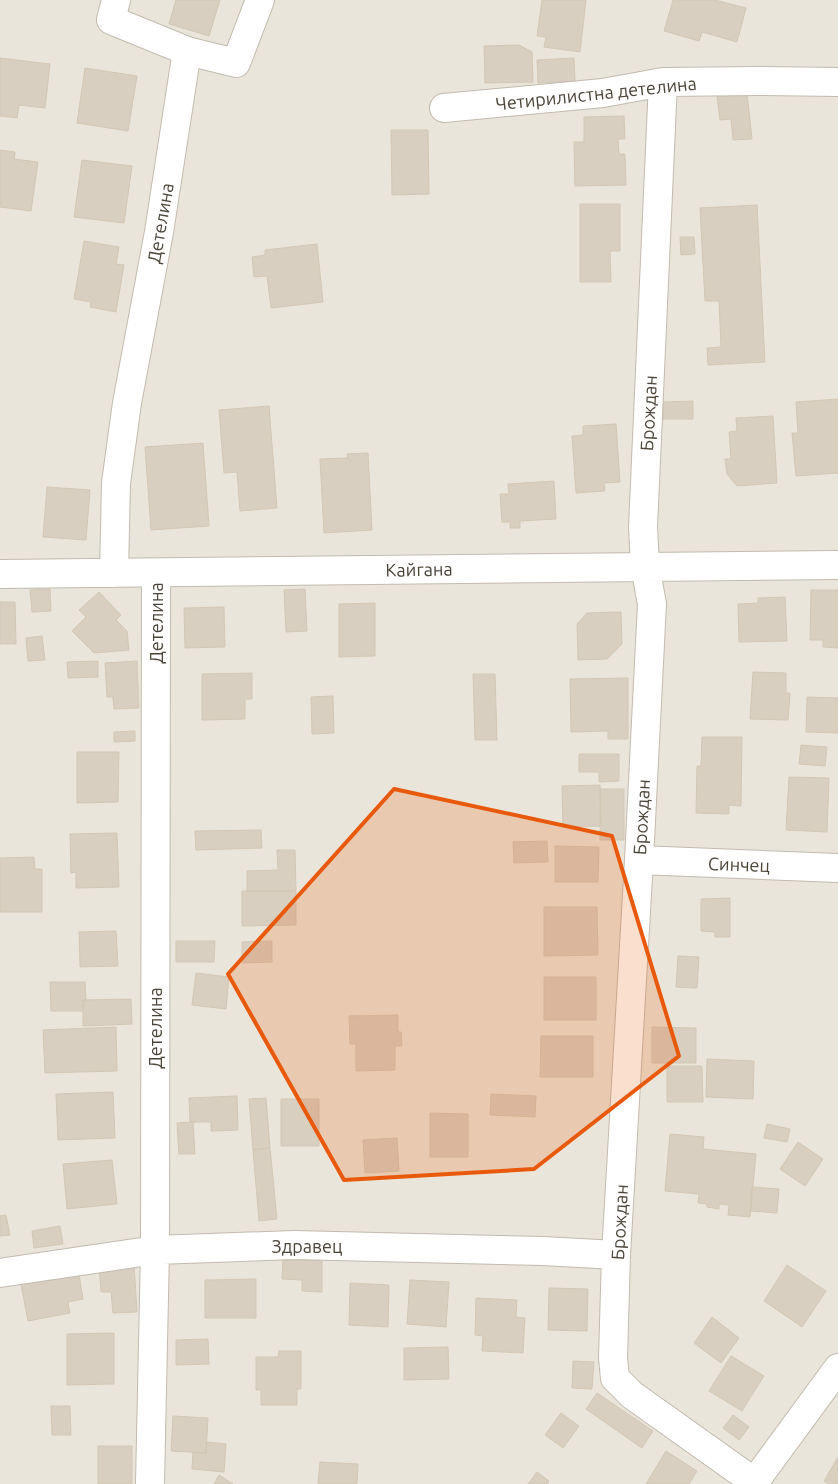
<svg xmlns="http://www.w3.org/2000/svg" width="838" height="1484" viewBox="0 0 838 1484" font-family="Ubuntu,sans-serif">
	<rect width="100%" height="100%" fill="#f6f3ec"/>
	<path fill="#eae5da" d="M 0,0 L 838,0 L 838,1484 L 0,1484 Z"/>
	<path fill="#d8cfc1" stroke="#d3c7b4" d="M 176,0 L 220,0 L 209,36 L 169,24 Z
		M 542,0 L 586,0 L 580,52 L 544,47 L 546,37 L 537,36 Z
		M 673,0 L 715,0 L 746,8 L 737,42 L 702,32 L 699,41 L 664,31 Z
		M 519,45 L 532,52 L 533,82 L 485,83 L 484,46 Z
		M 0,58 L 50,64 L 45,108 L 19,105 L 17,118 L 0,116 Z
		M 574,58 L 575,81 L 538,83 L 537,60 Z
		M 85,68 L 137,76 L 128,131 L 77,123 Z
		M 747,93 L 752,139 L 733,140 L 731,119 L 720,120 L 717,96 Z
		M 624,116 L 625,139 L 618,139 L 619,154 L 625,154 L 626,185 L 575,186 L 574,142 L 584,142 L 584,117 Z
		M 391,130 L 428,130 L 429,194 L 392,195 Z
		M 0,150 L 15,152 L 14,159 L 38,162 L 31,211 L 0,207 Z
		M 82,160 L 132,166 L 124,223 L 74,217 Z
		M 580,204 L 620,204 L 620,251 L 610,251 L 611,282 L 580,282 Z
		M 757,205 L 765,362 L 708,365 L 707,348 L 721,347 L 719,301 L 705,301 L 700,208 Z
		M 680,237 L 694,237 L 695,254 L 681,255 Z
		M 84,241 L 119,247 L 116,264 L 124,265 L 116,312 L 90,307 L 91,302 L 74,299 Z
		M 317,244 L 323,302 L 271,308 L 267,276 L 254,277 L 252,257 L 265,255 L 265,250 Z
		M 838,399 L 838,473 L 796,476 L 792,433 L 798,433 L 796,402 Z
		M 693,401 L 693,419 L 663,419 L 663,402 Z
		M 269,406 L 277,508 L 240,511 L 237,472 L 224,473 L 219,410 Z
		M 773,416 L 777,483 L 737,486 L 727,474 L 725,459 L 731,459 L 729,432 L 737,431 L 736,418 Z
		M 616,424 L 620,482 L 604,483 L 605,491 L 576,493 L 572,436 L 583,435 L 583,426 Z
		M 203,443 L 209,526 L 151,530 L 145,447 Z
		M 368,453 L 372,530 L 324,533 L 320,459 L 348,458 L 347,454 Z
		M 554,481 L 556,519 L 520,521 L 520,528 L 510,528 L 510,522 L 502,522 L 500,494 L 509,494 L 508,484 Z
		M 47,487 L 90,490 L 86,540 L 43,537 Z
		M 50,589 L 51,611 L 32,612 L 30,590 Z
		M 305,589 L 307,631 L 286,632 L 284,590 Z
		M 811,590 L 838,590 L 838,648 L 823,647 L 823,640 L 810,640 Z
		M 99,592 L 121,615 L 116,620 L 127,631 L 129,650 L 94,653 L 72,631 L 86,617 L 79,610 Z
		M 785,597 L 787,641 L 739,642 L 738,604 L 758,603 L 758,598 Z
		M 0,602 L 15,602 L 16,644 L 0,644 Z
		M 375,603 L 375,656 L 339,657 L 339,604 Z
		M 224,607 L 225,647 L 185,648 L 184,608 Z
		M 621,612 L 622,644 L 607,659 L 578,660 L 577,624 L 587,613 Z
		M 42,636 L 45,660 L 28,661 L 26,638 Z
		M 98,661 L 98,677 L 68,678 L 67,662 Z
		M 137,661 L 139,708 L 114,709 L 113,697 L 107,697 L 105,663 Z
		M 753,672 L 786,673 L 786,693 L 790,693 L 788,720 L 750,719 Z
		M 252,673 L 252,699 L 245,699 L 245,719 L 202,720 L 202,674 Z
		M 473,674 L 495,674 L 497,740 L 475,740 Z
		M 628,678 L 628,739 L 608,739 L 608,731 L 571,732 L 570,679 Z
		M 333,696 L 334,733 L 312,734 L 311,697 Z
		M 807,697 L 838,698 L 838,733 L 806,732 Z
		M 135,731 L 135,741 L 114,742 L 114,732 Z
		M 702,737 L 742,737 L 741,806 L 729,805 L 729,814 L 696,813 L 697,766 L 701,766 Z
		M 801,745 L 827,747 L 825,766 L 799,764 Z
		M 77,752 L 119,752 L 118,802 L 77,803 Z
		M 579,754 L 619,754 L 619,781 L 599,782 L 599,772 L 579,772 Z
		M 789,777 L 829,778 L 827,832 L 786,830 Z
		M 600,785 L 601,826 L 563,827 L 562,786 Z
		M 600,789 L 624,789 L 624,840 L 600,840 Z
		M 261,830 L 262,848 L 196,850 L 195,831 Z
		M 117,833 L 119,887 L 76,888 L 76,872 L 71,873 L 70,834 Z
		M 547,841 L 548,862 L 514,863 L 513,842 Z
		M 555,846 L 599,847 L 598,882 L 555,882 Z
		M 277,850 L 295,850 L 296,891 L 247,891 L 247,871 L 278,870 Z
		M 34,857 L 35,869 L 42,869 L 42,912 L 0,912 L 0,858 Z
		M 242,891 L 296,891 L 296,925 L 242,926 Z
		M 730,898 L 730,937 L 715,937 L 715,932 L 701,931 L 701,899 Z
		M 544,907 L 597,907 L 598,955 L 544,956 Z
		M 116,931 L 118,966 L 80,967 L 79,932 Z
		M 176,941 L 215,941 L 214,962 L 176,962 Z
		M 272,941 L 272,962 L 242,963 L 242,942 Z
		M 678,956 L 699,957 L 697,988 L 676,987 Z
		M 196,973 L 229,977 L 226,1009 L 192,1005 Z
		M 544,977 L 596,977 L 596,1020 L 544,1020 Z
		M 50,982 L 85,982 L 86,1000 L 83,1000 L 83,1011 L 51,1011 Z
		M 131,999 L 132,1024 L 83,1026 L 83,1000 Z
		M 398,1015 L 398,1032 L 401,1032 L 402,1046 L 395,1046 L 395,1070 L 356,1071 L 356,1044 L 350,1044 L 349,1016 Z
		M 116,1027 L 117,1071 L 45,1073 L 43,1030 Z
		M 652,1027 L 696,1028 L 696,1063 L 652,1063 Z
		M 541,1036 L 593,1036 L 593,1077 L 540,1077 Z
		M 707,1059 L 754,1061 L 753,1099 L 706,1097 Z
		M 667,1066 L 702,1066 L 703,1102 L 667,1102 Z
		M 113,1092 L 115,1138 L 58,1140 L 56,1094 Z
		M 491,1094 L 536,1096 L 535,1117 L 490,1115 Z
		M 237,1096 L 238,1130 L 211,1131 L 211,1122 L 190,1122 L 189,1098 Z
		M 266,1098 L 270,1148 L 253,1150 L 249,1099 Z
		M 281,1099 L 319,1099 L 319,1146 L 281,1146 Z
		M 430,1113 L 468,1114 L 468,1157 L 430,1157 Z
		M 193,1122 L 195,1154 L 179,1154 L 177,1123 Z
		M 767,1124 L 790,1129 L 787,1142 L 764,1138 Z
		M 670,1134 L 704,1137 L 703,1149 L 756,1154 L 750,1217 L 728,1215 L 729,1205 L 719,1204 L 719,1209 L 707,1207 L 707,1204 L 698,1203 L 699,1194 L 665,1191 Z
		M 397,1138 L 399,1171 L 365,1173 L 363,1140 Z
		M 798,1142 L 823,1159 L 805,1186 L 780,1169 Z
		M 270,1148 L 277,1219 L 259,1221 L 253,1150 Z
		M 112,1160 L 117,1204 L 67,1209 L 63,1164 Z
		M 752,1187 L 779,1189 L 777,1213 L 750,1211 Z
		M 6,1215 L 10,1235 L 0,1236 L 0,1216 Z
		M 60,1226 L 63,1244 L 34,1248 L 32,1231 Z
		M 283,1260 L 322,1261 L 322,1292 L 302,1291 L 302,1280 L 282,1279 Z
		M 134,1264 L 137,1312 L 113,1313 L 111,1292 L 101,1292 L 99,1266 Z
		M 787,1265 L 826,1291 L 802,1327 L 764,1301 Z
		M 78,1268 L 83,1299 L 68,1302 L 70,1313 L 28,1321 L 20,1279 Z
		M 256,1279 L 256,1318 L 205,1318 L 205,1280 Z
		M 410,1280 L 449,1282 L 446,1327 L 407,1324 Z
		M 350,1283 L 389,1285 L 388,1327 L 349,1325 Z
		M 549,1288 L 588,1289 L 587,1331 L 548,1330 Z
		M 476,1298 L 517,1300 L 516,1317 L 525,1318 L 523,1353 L 482,1351 L 483,1336 L 475,1335 Z
		M 712,1317 L 739,1338 L 721,1363 L 694,1343 Z
		M 114,1333 L 114,1384 L 67,1385 L 67,1334 Z
		M 208,1339 L 209,1364 L 176,1365 L 176,1340 Z
		M 448,1347 L 449,1379 L 404,1380 L 404,1348 Z
		M 279,1351 L 301,1351 L 301,1389 L 297,1389 L 297,1405 L 261,1405 L 261,1390 L 256,1390 L 256,1357 L 278,1357 Z
		M 731,1356 L 764,1376 L 742,1411 L 709,1391 Z
		M 573,1361 L 594,1362 L 592,1389 L 572,1388 Z
		M 597,1393 L 653,1431 L 642,1448 L 586,1409 Z
		M 51,1406 L 70,1406 L 71,1435 L 52,1435 Z
		M 561,1413 L 579,1426 L 563,1448 L 545,1435 Z
		M 733,1415 L 749,1427 L 739,1440 L 723,1428 Z
		M 173,1416 L 208,1418 L 206,1453 L 171,1451 Z
		M 207,1442 L 226,1444 L 224,1472 L 192,1469 L 193,1452 L 206,1453 Z
		M 98,1446 L 132,1446 L 132,1484 L 98,1484 Z
		M 666,1451 L 697,1471 L 689,1484 L 646,1484 Z
		M 838,1457 L 838,1484 L 829,1484 L 824,1481 Z
		M 320,1462 L 358,1464 L 357,1484 L 318,1484 Z
		M 537,1472 L 549,1481 L 547,1484 L 528,1484 Z
		M 219,1475 L 233,1484 L 214,1484 Z"/>
	<g fill="none" stroke-linecap="round" stroke-linejoin="round">
		<g stroke="#c2bbae" stroke-width="30">
			<path id="minor" d="M 116,0 L 111,20 L 187,51 L 236,63 L 260,0
				M 663,82 L 643,527 L 645,566 L 652,604 L 639,860 L 616,1255 L 613,1358 L 615,1378 L 632,1395 L 757,1484
				M 444,108 L 603,93 L 663,82 L 758,81 L 838,82
				M 114,573 L 116,483 L 127,403 L 159,232 L 187,51
				M 0,574 L 838,565
				M 639,860 L 838,868
				M 0,1273 L 155,1250 L 294,1245 L 543,1251 L 616,1255
				M 150,1484 L 155,1250 L 156,573"/>
		</g>
		<g stroke="#c2bbae" stroke-width="30">
			<path id="tertiary" d="M 753,1484 L 838,1368"/>
		</g>
		<use href="#minor" stroke="#fff" stroke-width="28"/>
		<use href="#tertiary" stroke="#fff" stroke-width="28"/>
	</g>
	<path fill="#e8590c" fill-opacity="0.2" stroke="#e8590c" stroke-width="4" stroke-linejoin="round" d="M 394,789 L 612,836 L 679,1056 L 534,1169 L 344,1180 L 228,974 Z"/>
	<g text-anchor="middle" dominant-baseline="central" stroke-width="4.5" stroke-linejoin="round" paint-order="stroke">
		<g font-size="18" fill="#4b4439" stroke="#fff">
			<text transform="translate(596 93) rotate(-6)">Четирилистна детелина</text>
			<text transform="translate(160 223) rotate(-80)">Детелина</text>
			<text transform="translate(648 413) rotate(-87)">Брождан</text>
			<text transform="translate(419 569) rotate(-1)">Кайгана</text>
			<text transform="translate(156 623) rotate(-90)">Детелина</text>
			<text transform="translate(641 817) rotate(-87)">Брождан</text>
			<text transform="translate(739 864) rotate(2)">Синчец</text>
			<text transform="translate(155 1028) rotate(-90)">Детелина</text>
			<text transform="translate(619 1222) rotate(-87)">Брождан</text>
			<text x="307" y="1246">Здравец</text>
		</g>
	</g>
</svg>
